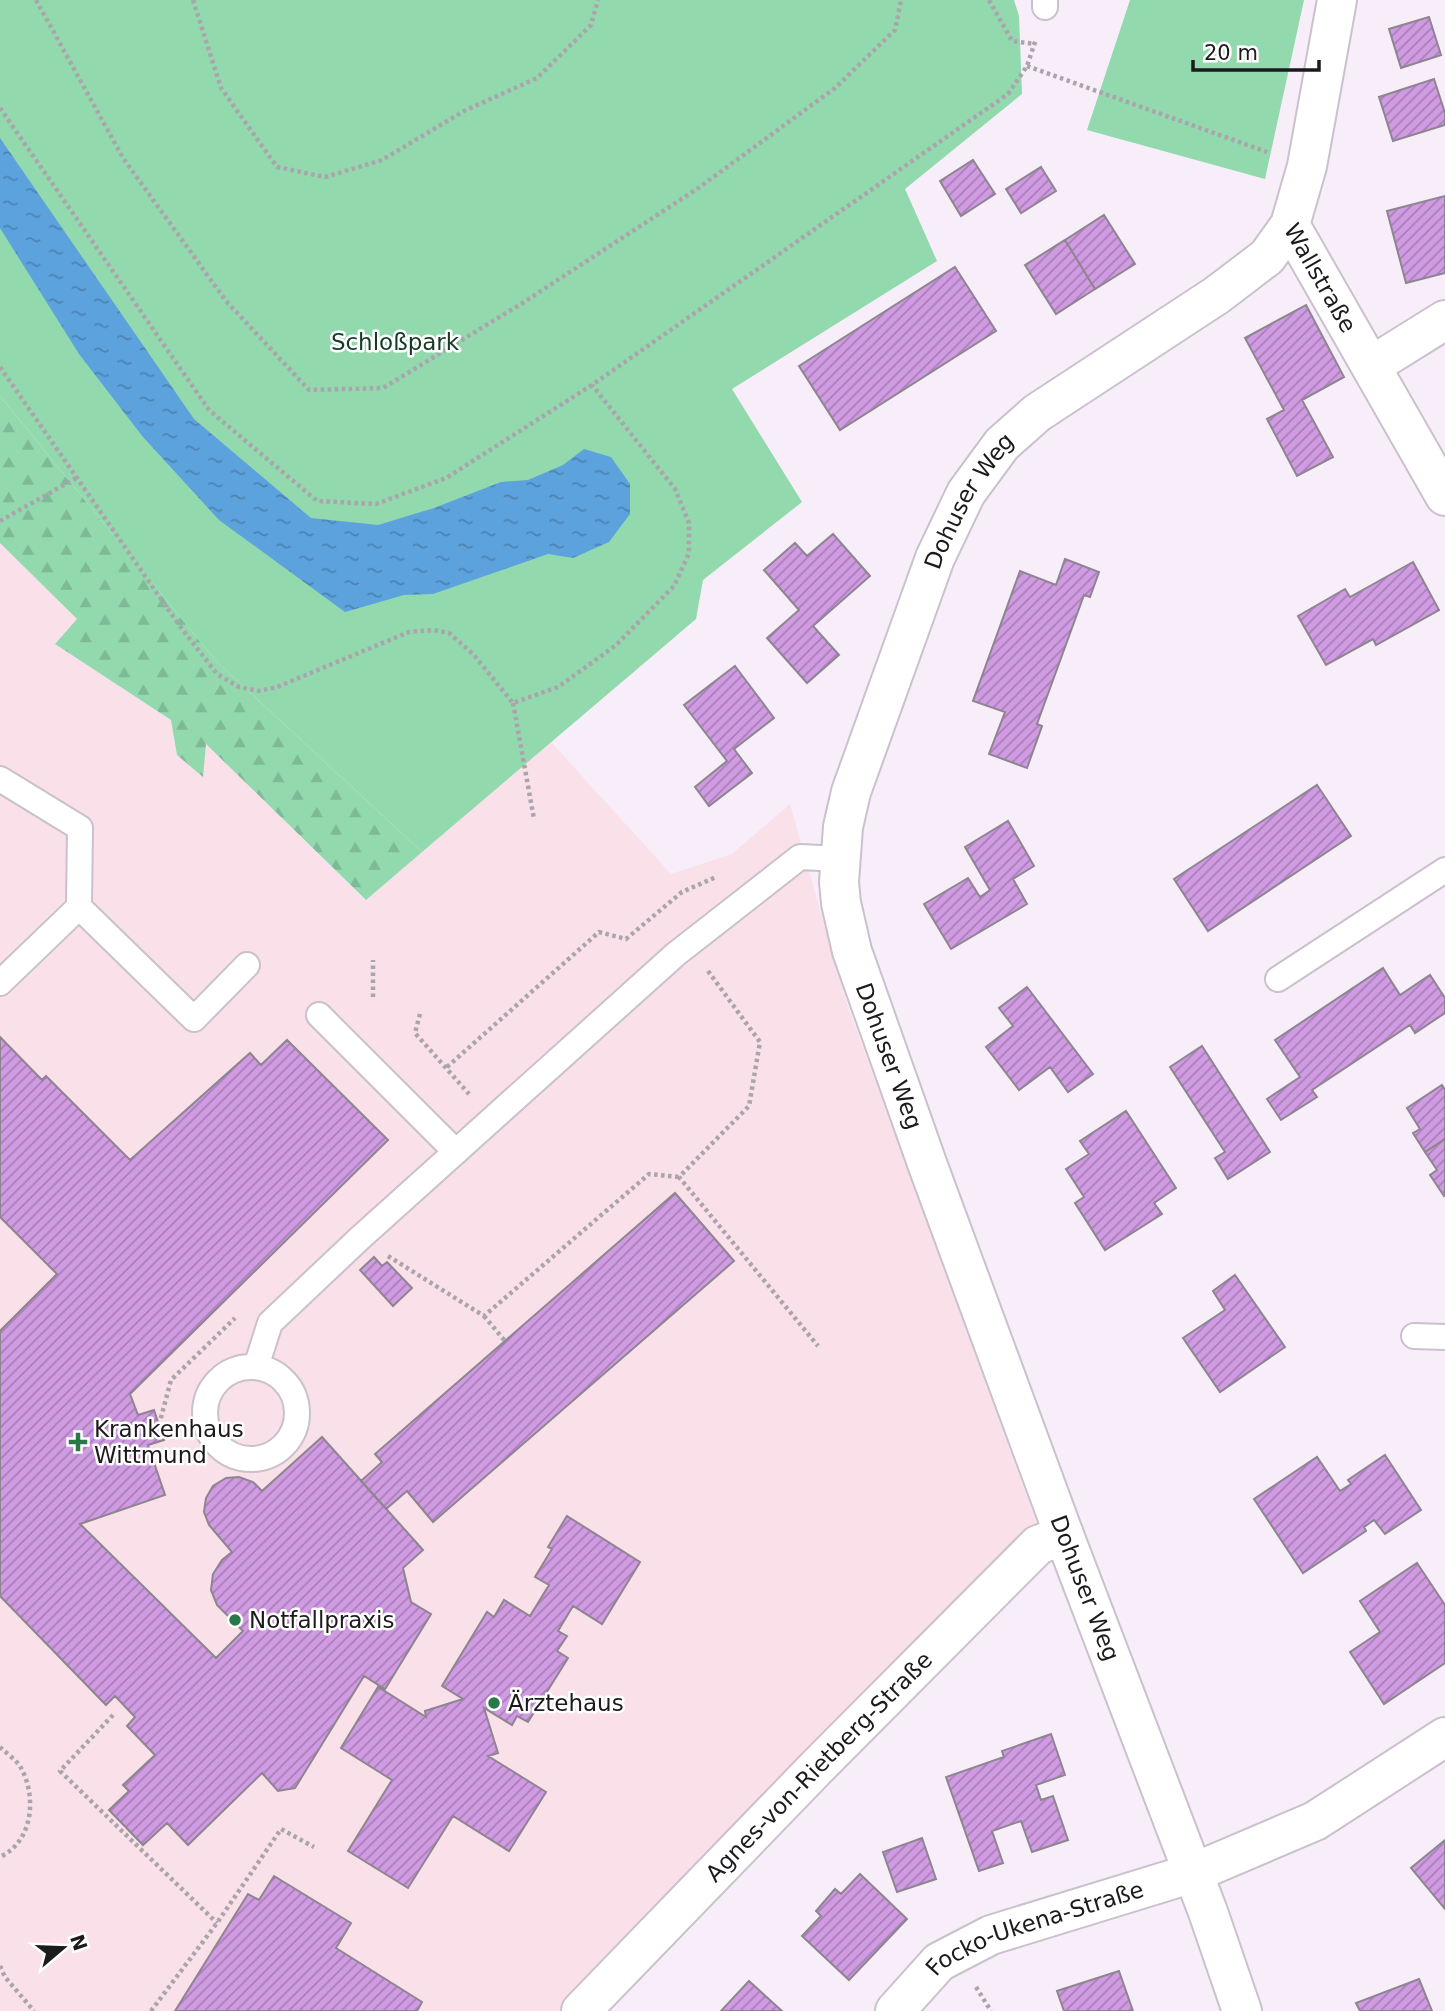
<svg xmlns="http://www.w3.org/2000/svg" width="1445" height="2011" viewBox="0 0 1445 2011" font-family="'DejaVu Sans',sans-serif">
	<defs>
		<pattern id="forest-firs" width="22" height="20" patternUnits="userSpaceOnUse" patternTransform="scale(1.75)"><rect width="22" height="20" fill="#92d9ae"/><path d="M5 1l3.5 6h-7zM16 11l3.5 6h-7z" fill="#7dba95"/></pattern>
		<pattern id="water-ripples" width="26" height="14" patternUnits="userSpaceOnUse" patternTransform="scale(1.75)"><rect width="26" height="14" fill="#5ca2dd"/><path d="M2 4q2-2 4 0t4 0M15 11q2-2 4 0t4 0" fill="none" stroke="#4b83b3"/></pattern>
		<pattern id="building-hatch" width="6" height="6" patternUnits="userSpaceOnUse" patternTransform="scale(1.75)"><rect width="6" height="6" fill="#d09be2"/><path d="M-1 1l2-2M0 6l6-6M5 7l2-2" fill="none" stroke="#a87eb7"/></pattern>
	</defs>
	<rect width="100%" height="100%" fill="#f7eef9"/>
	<path fill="#f9e0e9" d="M 0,543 L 77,619 L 55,644 L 171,720 L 177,755 L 203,776 L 205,743 L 365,900 L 551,742 L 671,874 L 732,854 L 790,804 L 846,1001 L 1050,1560 L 605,2011 L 0,2011 Z"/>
	<path fill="url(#forest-firs)" d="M 0,396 L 216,661 L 422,852 L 366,900 L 206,744 L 203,777 L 177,755 L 171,720 L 55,644 L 77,619 L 0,543 Z"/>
	<path fill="#92d9ae" d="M 0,0 L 1014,0 L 1019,16 L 1022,94 L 905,189 L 937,261 L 732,389 L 802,502 L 703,580 L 696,619 L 422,852 L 216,661 L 0,396 Z
		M 1130,0 L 1304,0 L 1265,179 L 1087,130 Z"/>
	<path fill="url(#water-ripples)" d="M 0,138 L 194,419 L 311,518 L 378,525 L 434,508 L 501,482 L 528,480 L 563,465 L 584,449 L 611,457 L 630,484 L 630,514 L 609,542 L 573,558 L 548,554 L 433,594 L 404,595 L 345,612 L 219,520 L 143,437 L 79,354 L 0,228 Z"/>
	<path fill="url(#building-hatch)" stroke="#8d858f" stroke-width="2" d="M 1429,17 L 1441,55 L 1401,68 L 1389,29 Z
		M 1434,79 L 1445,113 L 1445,125 L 1393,141 L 1379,97 Z
		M 973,160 L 995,194 L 961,216 L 940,181 Z
		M 1041,167 L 1056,191 L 1021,213 L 1006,189 Z
		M 1445,196 L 1445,273 L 1406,283 L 1387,211 Z
		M 1104,215 L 1135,264 L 1095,289 L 1065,240 Z
		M 1065,240 L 1095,289 L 1056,314 L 1025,265 Z
		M 955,267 L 996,331 L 840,430 L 799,366 Z
		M 1306,305 L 1344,377 L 1302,400 L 1333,457 L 1297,476 L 1267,419 L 1284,410 L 1245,338 Z
		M 833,534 L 870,576 L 813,626 L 839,655 L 807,683 L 767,638 L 799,610 L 764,570 L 795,543 L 807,556 Z
		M 1065,559 L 1099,572 L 1090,597 L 1084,595 L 1037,724 L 1042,726 L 1027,768 L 989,754 L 1005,712 L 973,701 L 1020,571 L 1056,585 Z
		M 1413,562 L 1439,610 L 1376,645 L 1373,639 L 1326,665 L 1298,616 L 1345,589 L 1350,597 Z
		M 735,666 L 774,718 L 734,749 L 752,773 L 709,806 L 695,787 L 727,761 L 684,705 Z
		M 1317,785 L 1351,836 L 1208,931 L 1174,879 Z
		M 1008,821 L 1034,866 L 1013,879 L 1027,904 L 951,949 L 924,904 L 968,878 L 980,897 L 990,890 L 965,847 Z
		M 1383,968 L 1400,995 L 1430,975 L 1445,998 L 1445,1013 L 1415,1033 L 1410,1025 L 1312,1090 L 1317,1097 L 1281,1120 L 1267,1099 L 1300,1077 L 1275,1040 Z
		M 1027,987 L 1093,1074 L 1068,1092 L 1050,1067 L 1019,1090 L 986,1047 L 1013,1026 L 999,1008 Z
		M 0,1037 L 42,1080 L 46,1076 L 130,1160 L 250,1053 L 261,1065 L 287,1040 L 388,1140 L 130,1394 L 138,1415 L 154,1410 L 164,1440 L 148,1445 L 165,1495 L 80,1524 L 216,1658 L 243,1631 L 217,1605 L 211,1590 L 213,1574 L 222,1560 L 232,1552 L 209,1525 L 204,1512 L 206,1498 L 213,1486 L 226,1478 L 239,1477 L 253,1482 L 262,1491 L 322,1437 L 423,1550 L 403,1568 L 411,1602 L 431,1614 L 385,1689 L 364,1676 L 295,1788 L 278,1791 L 262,1773 L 188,1845 L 167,1823 L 143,1845 L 109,1810 L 129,1791 L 123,1785 L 155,1755 L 127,1726 L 135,1717 L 115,1696 L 106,1705 L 0,1596 L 0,1331 L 57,1274 L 0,1217 Z
		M 1202,1046 L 1270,1152 L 1228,1179 L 1215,1158 L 1225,1152 L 1170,1067 Z
		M 1442,1085 L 1445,1090 L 1445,1139 L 1425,1152 L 1413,1133 L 1420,1129 L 1407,1108 Z
		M 1126,1111 L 1176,1188 L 1154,1203 L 1162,1214 L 1105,1250 L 1075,1203 L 1084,1197 L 1066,1169 L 1089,1154 L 1080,1141 Z
		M 1445,1139 L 1445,1195 L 1444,1196 L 1430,1175 L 1437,1170 L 1425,1152 Z
		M 675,1193 L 734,1261 L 433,1522 L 407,1491 L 386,1509 L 361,1481 L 382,1462 L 375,1454 Z
		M 374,1257 L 382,1266 L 387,1262 L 412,1288 L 393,1306 L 360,1270 Z
		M 1235,1275 L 1285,1347 L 1220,1392 L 1183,1338 L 1225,1310 L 1213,1291 Z
		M 1385,1455 L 1421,1510 L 1385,1534 L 1374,1520 L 1364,1527 L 1366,1531 L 1303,1573 L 1254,1499 L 1317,1457 L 1340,1491 L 1351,1484 L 1348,1480 Z
		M 567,1516 L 640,1562 L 602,1624 L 573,1606 L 558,1631 L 567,1636 L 557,1651 L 568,1658 L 528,1722 L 517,1716 L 512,1725 L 484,1708 L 498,1753 L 488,1756 L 546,1792 L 509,1851 L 453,1816 L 408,1888 L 348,1851 L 392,1780 L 341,1748 L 378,1687 L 426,1717 L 425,1711 L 463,1699 L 442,1686 L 487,1612 L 494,1617 L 504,1600 L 530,1616 L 549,1585 L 535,1577 L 552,1549 L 548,1547 Z
		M 1417,1563 L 1445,1605 L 1445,1663 L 1384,1704 L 1350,1652 L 1380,1632 L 1360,1601 Z
		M 1051,1734 L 1065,1775 L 1036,1785 L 1041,1800 L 1053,1796 L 1068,1840 L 1032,1852 L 1021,1821 L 992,1831 L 1003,1863 L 979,1871 L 946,1777 L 1004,1757 L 1002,1751 Z
		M 922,1838 L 936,1879 L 897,1892 L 883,1852 Z
		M 1445,1840 L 1445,1909 L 1411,1868 Z
		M 860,1874 L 907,1919 L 849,1980 L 802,1936 L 821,1916 L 816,1911 L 835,1889 L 841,1894 Z
		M 274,1876 L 351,1923 L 336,1948 L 422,2002 L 417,2011 L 175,2011 L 248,1894 L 259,1900 Z
		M 1119,1971 L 1133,2011 L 1064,2011 L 1057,1991 Z
		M 1419,1979 L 1432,2011 L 1360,2011 L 1356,2003 Z
		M 749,1981 L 782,2011 L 721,2011 Z"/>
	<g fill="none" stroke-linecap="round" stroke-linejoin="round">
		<g stroke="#c9c1cb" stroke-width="28">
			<path id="lane" d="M 1045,7 L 1045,0
				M 0,779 L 80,828 L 79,907 L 0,983
				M 79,907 L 194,1019 L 247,965
				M 1278,979 L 1445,870
				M 319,1015 L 456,1152
				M 1414,1336 L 1445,1337
				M205 1413a46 46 0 1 1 92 0a46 46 0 1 1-92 0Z
				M 256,1367 L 270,1323 L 360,1238 L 676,954 L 800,857 L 840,859"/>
		</g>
		<g stroke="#c9c1cb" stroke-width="42">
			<g id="street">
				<path id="s1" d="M 1290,225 L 1445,496"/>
				<path d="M 1371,366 L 1445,320"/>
				<path id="s2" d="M 581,2011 L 817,1767 L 1038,1545 L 1064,1535"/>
				<path id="s3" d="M 895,2011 L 939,1962 L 991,1935 L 1193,1873 L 1315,1821 L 1445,1737"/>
				<path id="s4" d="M 1242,2011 L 1208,1912 L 1064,1535 L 928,1166 L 852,951 L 841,903 L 839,882 L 843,827 L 851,792 L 935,558 L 966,493 L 1002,444 L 1037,413 L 1217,295 L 1267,257 L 1290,225 L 1307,166 L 1337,0"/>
			</g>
		</g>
		<path stroke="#aba4ac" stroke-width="4.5" stroke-dasharray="3.5 3.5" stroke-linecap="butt" d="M 36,0 L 123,158 L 226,301 L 309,390 L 383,388 L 521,304 L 697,189 L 835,88 L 895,30 L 901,0
			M 193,0 L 221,88 L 277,167 L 325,177 L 382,160 L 464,111 L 537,78 L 591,25 L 598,0
			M 989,0 L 1012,41 L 1035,44
			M 1027,66 L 1267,152
			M 0,108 L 209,410 L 317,501 L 376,504 L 446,478 L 592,385 L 1008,94 L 1027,66 L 1036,39
			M 0,367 L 179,625 L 217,674 L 239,687 L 259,691 L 277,687 L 409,632 L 434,630 L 449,633 L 473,654 L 513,703 L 558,687 L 615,646 L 674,586 L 689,553 L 689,523 L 675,489 L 592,385
			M 0,521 L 78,477
			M 513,703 L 534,819
			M 708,971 L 760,1042 L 749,1106 L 679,1177 L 818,1346
			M 373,997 L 373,960
			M 420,1014 L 415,1033 L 469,1094
			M 447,1067 L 599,932 L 626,939 L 682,892 L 716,877
			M 388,1256 L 484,1316 L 649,1174 L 679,1177
			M 484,1316 L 505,1341
			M 159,1425 L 171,1380 L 235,1318
			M 113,1715 L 60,1771 L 217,1923
			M 0,1747 C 6,1753 15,1759 20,1766 C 37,1795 34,1841 0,1857
			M 0,1966 L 5,1977 L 34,2011
			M 976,1987 L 991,2011
			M 151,2011 L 217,1923 L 281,1829 L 314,1847"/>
		<use href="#lane" stroke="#fff" stroke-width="24"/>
		<use href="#street" stroke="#fff" stroke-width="38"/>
	</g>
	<g fill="#287849" stroke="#fff" stroke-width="2.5">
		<path d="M74.5 1431.5h7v7h7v7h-7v7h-7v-7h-7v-7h7z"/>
		<circle cx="235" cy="1620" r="7"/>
		<circle cx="494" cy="1703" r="7"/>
	</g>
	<g text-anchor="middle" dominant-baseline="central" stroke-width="5" stroke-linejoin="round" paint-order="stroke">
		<g font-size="23" fill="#1d1a1e" stroke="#fff">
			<text stroke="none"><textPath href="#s1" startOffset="61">Wallstraße</textPath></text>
			<text stroke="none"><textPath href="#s4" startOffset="1606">Dohuser Weg</textPath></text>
			<text transform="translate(889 1056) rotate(70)">Dohuser Weg</text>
			<text transform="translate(1085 1588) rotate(69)">Dohuser Weg</text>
			<text stroke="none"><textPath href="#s2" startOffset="341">Agnes-von-Rietberg-Straße</textPath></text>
			<text stroke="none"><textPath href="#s3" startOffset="168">Focko-Ukena-Straße</textPath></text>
		</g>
		<g font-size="23" fill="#153b27" stroke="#fff">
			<text x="395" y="342">Schloßpark</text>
		</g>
		<g font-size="23" fill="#1d1a1e" stroke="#fff" text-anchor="start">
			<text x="94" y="1429">Krankenhaus<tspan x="94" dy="26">Wittmund</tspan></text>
			<text x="249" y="1620">Notfallpraxis</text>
			<text x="508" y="1703">Ärztehaus</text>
		</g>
	</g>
	<g transform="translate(63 1948) rotate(71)" stroke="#ffffff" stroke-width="5" paint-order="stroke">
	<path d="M0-5L12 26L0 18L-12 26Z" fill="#1d1a1e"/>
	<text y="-10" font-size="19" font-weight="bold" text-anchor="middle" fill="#1d1a1e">N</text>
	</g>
	<path d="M1193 60v10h126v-10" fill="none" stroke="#1d1a1e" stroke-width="3.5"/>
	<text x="1204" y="60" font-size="21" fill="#1d1a1e" stroke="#ffffff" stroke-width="5" paint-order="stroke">20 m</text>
</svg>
